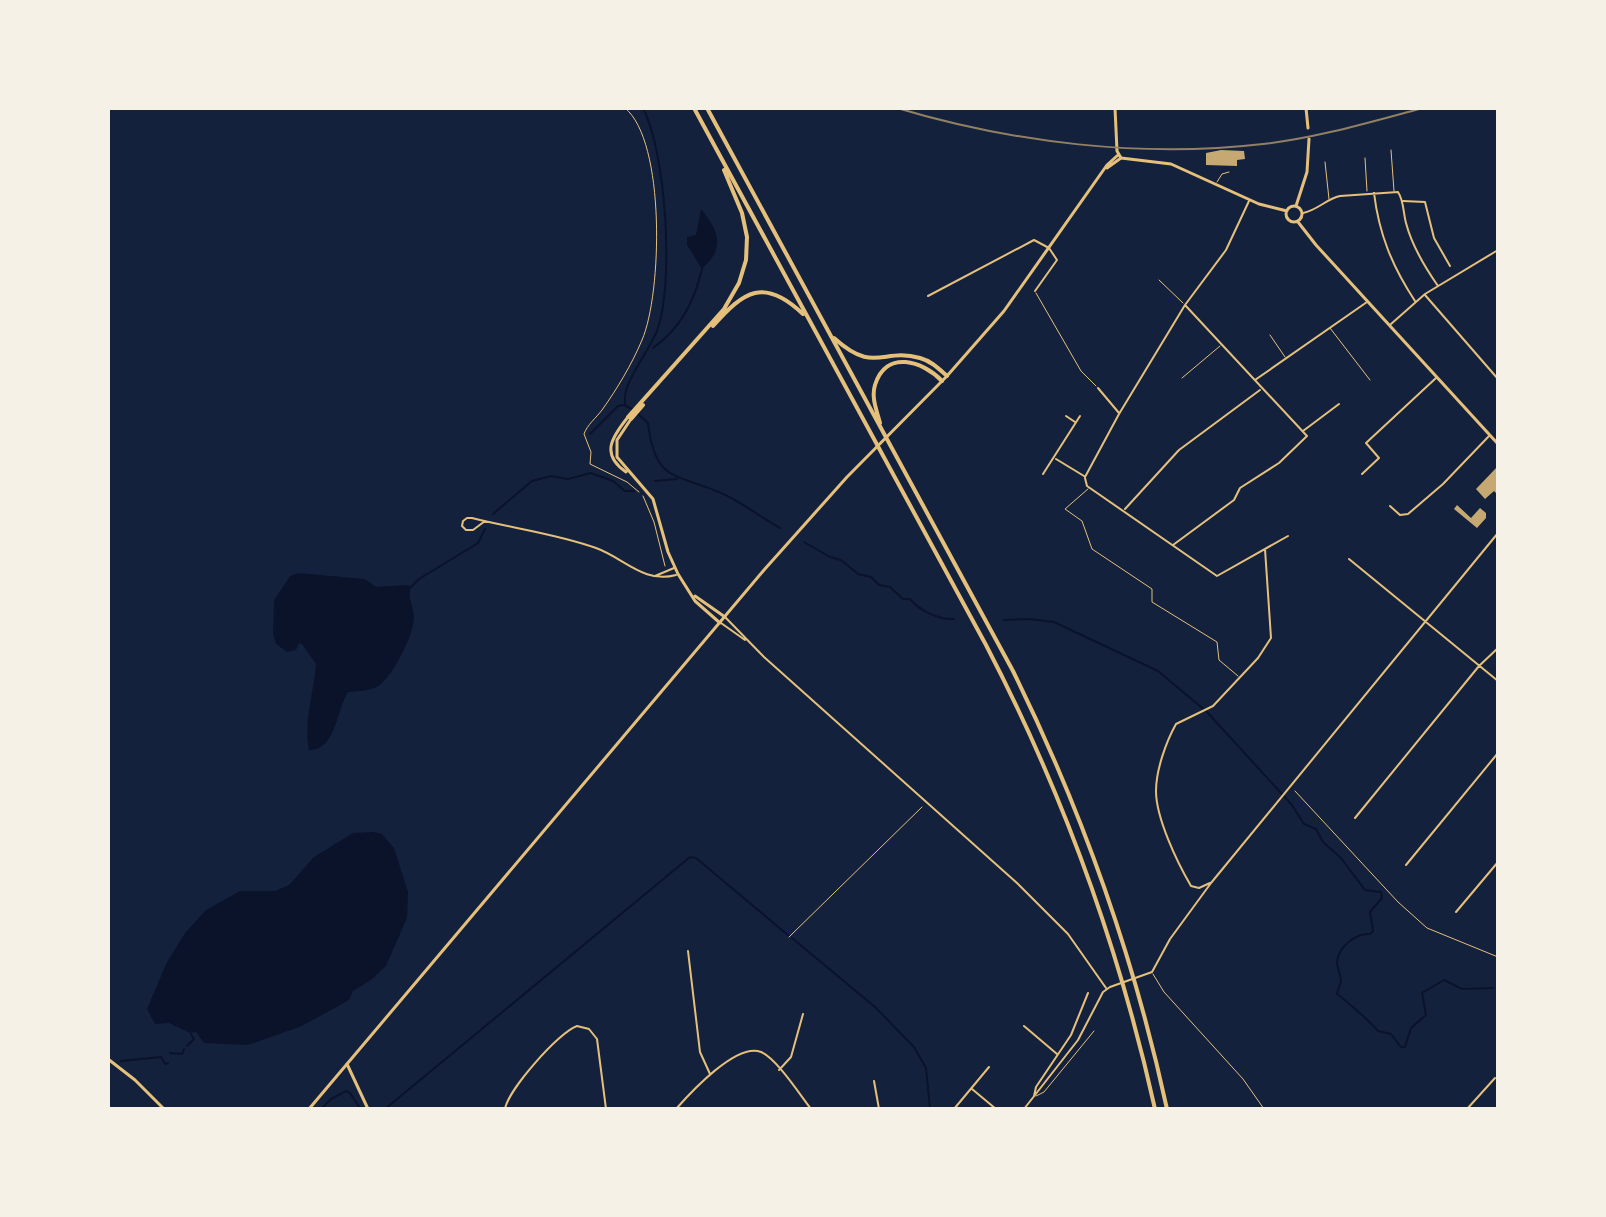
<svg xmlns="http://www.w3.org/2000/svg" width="1606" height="1217" viewBox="0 0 1606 1217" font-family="'Crimson Pro',serif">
	<rect width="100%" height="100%" fill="#14213d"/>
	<path fill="#0b132b" d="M 701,209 C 720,232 725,248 702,269 L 687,245 L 687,237 L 696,235 Z
		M 298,573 L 365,579 L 376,587 L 408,585 L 411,587 C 407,599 414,606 414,618 C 414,635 393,675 380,685 C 372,691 358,691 348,692 C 336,711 336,751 309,750 C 303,722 314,692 316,664 L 302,644 L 299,643 L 296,650 L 287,652 L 276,644 L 273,634 L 274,600 L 290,576 Z
		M 373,832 L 382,834 L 394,848 L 408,892 L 407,918 L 386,966 L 371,980 L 353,991 L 349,1000 L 302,1026 L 248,1045 L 204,1043 L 196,1032 L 190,1033 L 169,1023 L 155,1024 L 147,1009 L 167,962 L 185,933 L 206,910 L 240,891 L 275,891 L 289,885 L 314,857 L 353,833 Z"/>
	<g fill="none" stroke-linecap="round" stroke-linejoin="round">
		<path stroke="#0b132b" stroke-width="2" d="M 653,348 C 681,328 694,302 702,269
			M 626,406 C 618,386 652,349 658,328 C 674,280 666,153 643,108
			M 637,413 L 648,423 C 655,483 676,473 721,493 C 742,502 760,517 780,528
			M 590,434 L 618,406 L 624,405 L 632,409
			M 655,481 L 677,479
			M 493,514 L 532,481 L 551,476 L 568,479 L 591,473 L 613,481 L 625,491 L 634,491
			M 804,542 L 830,557 L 841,560 L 858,574 L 871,577 L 879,585 L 890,587 L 903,599 L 910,599 C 920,611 939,620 954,619
			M 411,587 L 419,579 L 478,543 L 485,529
			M 1004,620 L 1030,619 L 1054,622 L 1158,671 L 1207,712 L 1292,805 L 1304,824 L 1316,829 L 1323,842 L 1341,858 L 1365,890 L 1381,892 L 1382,898 L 1370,912 L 1373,931 L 1370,934 C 1356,933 1338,947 1337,962 C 1337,968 1341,975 1341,982 C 1340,986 1337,990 1337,994 C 1343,998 1374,1025 1378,1031 L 1391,1034 L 1401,1047 L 1405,1047 L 1411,1028 L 1426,1015 L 1422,993 L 1444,980 L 1462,989 L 1493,988
			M 792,938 L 875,1007 L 914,1047 L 926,1068 L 930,1109
			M 187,1046 L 194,1039 L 191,1034
			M 170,1053 L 182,1054 L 184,1049
			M 121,1061 L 161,1057 L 165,1064 L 168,1063
			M 321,1109 L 331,1099 L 346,1091 L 350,1093 L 360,1108
			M 385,1109 L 690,857 L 696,858 L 789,936"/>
	</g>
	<path fill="#c6a872" d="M 1221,150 L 1244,151 L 1245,159 L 1237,160 L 1237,166 L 1206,165 L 1206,153 Z
		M 1498,466 L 1498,495 L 1494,491 L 1485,499 L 1476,489 Z
		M 1457,505 L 1471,518 L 1480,508 L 1486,513 L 1486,518 L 1477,528 L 1454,509 Z"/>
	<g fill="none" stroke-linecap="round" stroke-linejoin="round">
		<path stroke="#e5c07b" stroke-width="1" d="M 625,108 C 666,141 662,294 642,340 C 632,364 617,389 602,410 C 596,418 587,425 584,434 L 591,452 L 590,464 L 627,482 L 639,492
			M 643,496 L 654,522 L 665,566
			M 1295,791 L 1398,902 L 1427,928 L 1498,957
			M 789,937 L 922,807"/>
		<path stroke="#e5c07b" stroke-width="1" d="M 1391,150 L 1394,191
			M 1365,158 L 1367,191
			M 1325,162 L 1329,199
			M 1217,182 L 1222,174 L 1229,172
			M 1159,280 L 1183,303
			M 1036,293 L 1081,371 L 1096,386
			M 1330,328 L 1370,380
			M 1270,335 L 1285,357
			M 1182,378 L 1220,346
			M 1088,489 L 1065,509 L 1082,521 L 1092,549 L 1152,589 L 1152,602 L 1217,642 L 1219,660 L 1238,676
			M 1153,974 L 1164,992 L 1243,1079 L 1264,1109
			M 1036,1096 L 1044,1092 L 1094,1031"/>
		<path stroke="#e5c07b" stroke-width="2" d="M 1374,193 C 1379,234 1392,266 1415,301
			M 1403,201 L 1425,202 L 1434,238 L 1450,266
			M 1303,213 C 1318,210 1326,199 1340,196 L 1398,192 C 1404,201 1403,212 1406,223 C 1412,246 1424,266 1438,286
			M 1425,295 L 1498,379
			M 928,296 L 1034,240 L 1049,248 L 1057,260 L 1035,291
			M 1391,324 L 1425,294 L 1498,250
			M 1255,380 L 1367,302
			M 1098,388 L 1119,413
			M 1066,416 L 1075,422
			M 1303,431 L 1339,404
			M 1056,459 L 1084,476
			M 1043,474 L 1080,416
			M 1362,474 L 1379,458 L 1366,443 L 1436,378
			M 1085,477 L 1119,414 L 1185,305 L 1226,250 L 1249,201
			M 1085,478 L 1087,486 L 1217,576 L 1288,536
			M 1390,506 L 1400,515 L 1408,514 L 1443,484 L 1490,435
			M 1125,509 L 1179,450 L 1260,390
			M 485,521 L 473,530 L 466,530 L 462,526 L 463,521 L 467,518 L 472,518 C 511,528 558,534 596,548 C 624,558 644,584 676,575
			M 1173,545 L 1234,500 L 1240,488 L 1279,463 L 1307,436 L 1185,305
			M 1349,559 L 1498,681
			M 655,576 L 674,568
			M 725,617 L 764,657 L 1017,883 L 1068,934 L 1106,988
			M 721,623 L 745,640
			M 1355,818 L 1479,666 L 1498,648
			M 1406,865 L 1498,753
			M 1210,883 L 1199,888 L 1191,886 C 1177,862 1156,818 1156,791 C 1156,770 1166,742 1176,724 L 1213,706 L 1258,658 L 1271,638 L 1265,549
			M 1456,912 L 1498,862
			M 688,951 L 700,1052 L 710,1074
			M 1024,1026 L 1057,1054
			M 779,1070 L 791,1057 L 803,1014
			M 874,1081 L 879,1109
			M 972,1089 L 996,1109
			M 1034,1096 L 1036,1087 L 1071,1035 L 1088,993
			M 505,1109 C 508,1090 559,1032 577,1026 L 589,1029 L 597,1039 L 606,1109
			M 676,1109 C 691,1092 737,1042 761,1052 C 777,1059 800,1095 811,1109
			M 954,1109 L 989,1067
			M 1024,1109 L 1078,1040 L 1103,992 L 1110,987 L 1152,972 L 1170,939 L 1211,883 L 1498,533
			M 1467,1109 L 1495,1078"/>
		<path stroke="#e5c07b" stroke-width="3" d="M 1306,108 L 1308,128
			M 1121,158 L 1171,164 L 1259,204 L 1287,211
			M1286 214a8 8 0 1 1 16 0a8 8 0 1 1-16 0Z
			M 1296,206 L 1307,172 L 1309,139
			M 1298,222 L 1316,245 L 1498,444
			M 347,1064 L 368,1109"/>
		<path stroke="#e5c07b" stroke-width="3" d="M 1107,168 L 1121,158 L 1117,151 L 1115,108
			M 631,419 L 617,440 L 617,457 L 653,499 L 668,552 L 678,574 L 695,601 L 720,623
			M 626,472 C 600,454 612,437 628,417
			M 695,596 L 725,617
			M 108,1059 L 135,1080 L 164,1109
			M 309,1109 L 764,570 L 847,477 L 947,376 L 1004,311 L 1107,165 L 1118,155"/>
		<path stroke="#e5c07b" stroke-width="4" d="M 694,108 L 986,645 C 1063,793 1119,947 1155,1109
			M 707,108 L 1013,671 C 1082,811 1134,957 1167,1109
			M 713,326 C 744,291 764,277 803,314
			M 834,338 C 875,375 882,347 920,358 C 931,361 938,368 947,376
			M 628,417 L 724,309 L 739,283 L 746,260 L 747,237 L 742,213 L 724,170
			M 631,419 L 643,405
			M 880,423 C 877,411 871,398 875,385 C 886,349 923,361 942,381"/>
		<path stroke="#918062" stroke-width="2" d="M 897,108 C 1014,143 1142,158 1263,144 C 1317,138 1370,122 1423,108"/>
	</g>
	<rect width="1606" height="1217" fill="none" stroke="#f6f1e7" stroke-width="220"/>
</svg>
